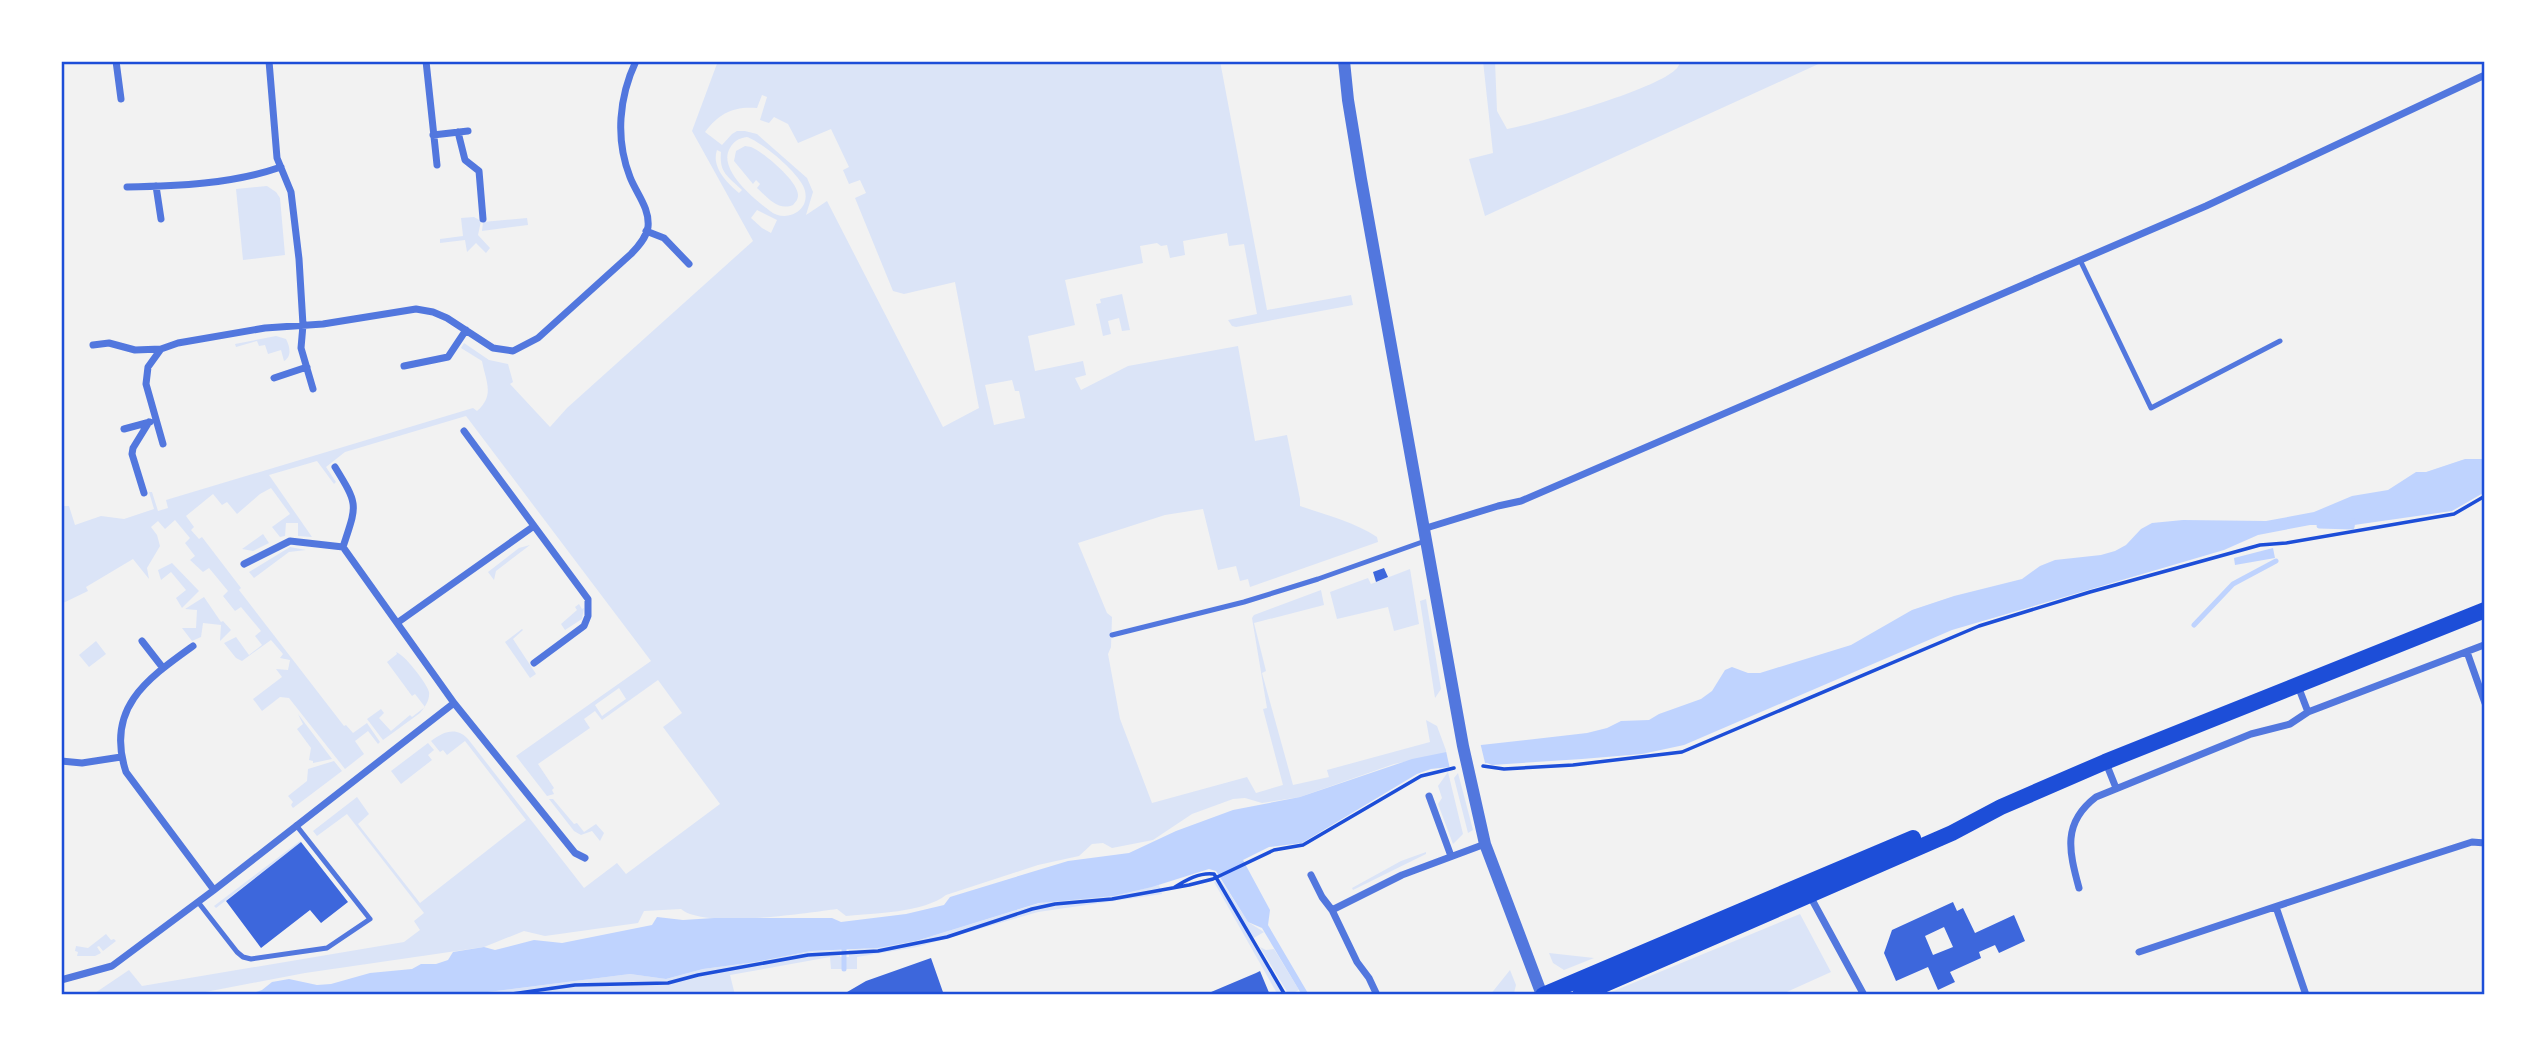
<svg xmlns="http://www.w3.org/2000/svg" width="2546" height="1056" viewBox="0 0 2546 1056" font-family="'Source Serif 4',serif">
	<rect width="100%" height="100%" fill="#f2f2f2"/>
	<path fill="#dbe4f7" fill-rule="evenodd" d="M 718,61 L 1220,61 L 1267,310 L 1351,295 L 1353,305 L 1236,327 L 1232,326 L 1228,320 L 1257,314 L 1244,244 L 1229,246 L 1227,233 L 1183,241 L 1185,255 L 1170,258 L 1167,245 L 1161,246 L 1157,243 L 1140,246 L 1143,263 L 1065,280 L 1075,325 L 1028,336 L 1035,371 L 1083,361 L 1086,375 L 1075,378 L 1081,390 L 1128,366 L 1238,346 L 1255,441 L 1287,435 L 1300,499 L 1300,506 C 1326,515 1354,522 1377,537 L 1378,542 L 1250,587 L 1248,579 L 1240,581 L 1236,566 L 1218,570 L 1203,509 L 1165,515 L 1078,543 L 1107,613 L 1112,617 L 1111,647 L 1108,654 L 1120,719 L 1152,803 L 1247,777 L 1256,793 L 1283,785 L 1263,709 L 1267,708 L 1252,618 L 1254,615 L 1321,590 L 1324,605 L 1254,623 L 1266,671 L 1262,673 L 1293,785 L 1329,777 L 1327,770 L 1430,742 L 1426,720 L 1437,726 L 1447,753 L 1394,764 L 1300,797 L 1262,803 L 1245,798 L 1233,799 L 1192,814 L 1153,840 L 1112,848 L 1103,843 L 1092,844 L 1079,856 L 1038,865 L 946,895 C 923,913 874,913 846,916 L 837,909 C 806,913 704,929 681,909 L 644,911 L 638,923 L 545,936 L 524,931 L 484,947 L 305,973 L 190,995 L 92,995 L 129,970 L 142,986 L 404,942 L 420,930 L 414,921 L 424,913 L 347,814 L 317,836 L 313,831 L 357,797 L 369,814 L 358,824 L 420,903 L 526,820 L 465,741 L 447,755 L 443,750 L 440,752 L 431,741 C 443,732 456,726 468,739 L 584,888 L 617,863 L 626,874 L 720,804 L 663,727 L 682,713 L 658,680 L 602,720 L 595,711 L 584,719 L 590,728 L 538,764 L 554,788 L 552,790 L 554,794 L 547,796 L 516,756 L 651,661 L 466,416 L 345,452 L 326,467 L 336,482 L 334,484 L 317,461 L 269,475 L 312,537 L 298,536 L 298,523 L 286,523 L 285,536 L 280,537 L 272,527 L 290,514 L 271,488 L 260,494 L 237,514 L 227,502 L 222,505 L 213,494 L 186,516 L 194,527 L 191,530 L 199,539 L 202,537 L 241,588 L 239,590 L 344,726 L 346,725 L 353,733 L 367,723 L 380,742 L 378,744 L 368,731 L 355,741 L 364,754 L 345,769 L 289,698 L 280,697 L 262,711 L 253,699 L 282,677 L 276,669 L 288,670 L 290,660 L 280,658 L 283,654 L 271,640 L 242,661 L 236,658 L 224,643 L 236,637 L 249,655 L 262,645 L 255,636 L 261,631 L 241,607 L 235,611 L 223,596 L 228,591 L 209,568 L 203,572 L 190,560 L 195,556 L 185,543 L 190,538 L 175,520 L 165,529 L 158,521 L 151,527 L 157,535 L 160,546 L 147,568 L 149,579 L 133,559 L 86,587 L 88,591 L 61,604 L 61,506 L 69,506 L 75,525 L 101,516 L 124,519 L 154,509 L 149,492 L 152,492 L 158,511 L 168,508 L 166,500 L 473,408 L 477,411 C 495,395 486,382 482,361 L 461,348 L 464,343 L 489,360 L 508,364 L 513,382 L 510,384 L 550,427 L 567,408 L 753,241 L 692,131 ZM 762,95 L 767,97 L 760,120 L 769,123 L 774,117 L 788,124 L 798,143 L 831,129 L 849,167 L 843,170 L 849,184 L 860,180 L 866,193 L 855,198 L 893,291 L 904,294 L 955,282 L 979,408 L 943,427 L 827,201 L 806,215 L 813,192 L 807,178 L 757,134 L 745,131 L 737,131 L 732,134 L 722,145 L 705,132 C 719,113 734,106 757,108 ZM 747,137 C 762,142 802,175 805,191 C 810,212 785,223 770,211 C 754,199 717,169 730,148 C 734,141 739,138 747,137 ZM 717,150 L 721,152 C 719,173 728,176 742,190 L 739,193 C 727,183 711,167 717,150 ZM 757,210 L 777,220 L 771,233 L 762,228 L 751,218 ZM 1012,380 L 1015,391 L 1019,391 L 1025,418 L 994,425 L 985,385 ZM 619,688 L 626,699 L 602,716 L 595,705 Z
		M 1483,61 L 1495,61 L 1497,111 L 1507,129 C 1539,123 1654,90 1675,70 C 1678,68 1679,64 1681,61 L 1825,61 L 1485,216 L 1469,159 L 1493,153 Z
		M 751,147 C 763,152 798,181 798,195 C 798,200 796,201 793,205 C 778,211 768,198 757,188 L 760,184 L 756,180 L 753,184 L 734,161 L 736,151 L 745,146 Z
		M 267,186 L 276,192 L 280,198 L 285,255 L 243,260 L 236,189 Z
		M 474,217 L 481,221 L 478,235 L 490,248 L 486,253 L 476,243 L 467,252 L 465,240 L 440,243 L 440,239 L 463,236 L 461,218 Z
		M 527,218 L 528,225 L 482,231 L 483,222 Z
		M 1122,294 L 1130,330 L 1122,331 L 1119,318 L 1108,321 L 1111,334 L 1103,336 L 1096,304 L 1101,303 L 1100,299 Z
		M 276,336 L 286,339 C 290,347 292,356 284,361 L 281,350 L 268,354 L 265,345 L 259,346 L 257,341 L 236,347 L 235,344 Z
		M 263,534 L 269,543 L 253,551 L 242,549 Z
		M 530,545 L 496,571 L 494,580 L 488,572 L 519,548 Z
		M 290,547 L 306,550 L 289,552 L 254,578 L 249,572 Z
		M 172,563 L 199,591 L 182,608 L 176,598 L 186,590 L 171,572 L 161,580 L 158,570 Z
		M 1410,569 L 1419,624 L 1394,631 L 1388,607 L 1337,619 L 1330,592 L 1368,578 L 1371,584 Z
		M 204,597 L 221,622 L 223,621 L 231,630 L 220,641 L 221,625 L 203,623 L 201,637 L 192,641 L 182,628 L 196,628 L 197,610 L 185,609 Z
		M 1426,599 L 1441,689 L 1435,698 L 1420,601 Z
		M 579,604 L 582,609 L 584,608 L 582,619 L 565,630 L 561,624 L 577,610 L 575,607 Z
		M 522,629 L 523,630 L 513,639 L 536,674 L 530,678 L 505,642 Z
		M 96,641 L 106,654 L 89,667 L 79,655 Z
		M 396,652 C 404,654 427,683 429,692 C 430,700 425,707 420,713 L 383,740 L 367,719 L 381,709 L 384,713 L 379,718 L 391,731 L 410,715 L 412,717 L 425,707 L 415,694 L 412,696 L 387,662 L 397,654 Z
		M 298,714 L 332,759 L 313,763 L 313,761 L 309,760 L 311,748 L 297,729 L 303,724 Z
		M 428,743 L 434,750 L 428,755 L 432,760 L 401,784 L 391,771 Z
		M 334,761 L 342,771 L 293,808 L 291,805 L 293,802 L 288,796 L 307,781 L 308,769 Z
		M 1448,772 L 1463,834 L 1453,844 L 1438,804 L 1442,798 L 1438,786 Z
		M 1458,773 L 1473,830 L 1468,833 L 1454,778 Z
		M 549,799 L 553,799 L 574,824 L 577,823 L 584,832 L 596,824 L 604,833 L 600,841 L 592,831 L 581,835 L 574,831 Z
		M 300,841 L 301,842 L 216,908 L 214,906 Z
		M 1426,852 L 1426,854 L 1353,890 L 1352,888 L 1401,861 Z
		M 1220,879 L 1248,922 L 1264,932 L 1252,939 L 1283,995 L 1278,995 L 1214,882 Z
		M 1159,885 L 1162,894 L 1038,912 L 917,947 L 857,957 L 857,969 L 831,969 L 830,957 L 730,975 L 735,995 L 464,995 L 630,974 L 666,979 L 703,969 L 756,962 L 811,951 L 840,950 L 840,957 L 849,957 L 849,950 L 878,948 L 916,941 L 1047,901 L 1114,896 Z
		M 1800,914 L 1831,972 L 1780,995 L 1604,995 Z
		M 106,934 L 111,940 L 114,939 L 116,941 L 103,951 L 99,946 L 97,947 L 101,953 L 95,956 L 77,956 L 78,952 L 75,951 L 76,946 L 88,948 Z
		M 1260,947 L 1266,950 L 1274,949 L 1299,990 L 1289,995 Z
		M 1549,953 L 1594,958 L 1564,970 L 1553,963 Z
		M 1510,970 L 1516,985 L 1514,993 L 1490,995 Z"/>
	<path fill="#bfd3fe" d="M 2465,459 L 2485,459 L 2485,492 L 2452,511 L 2354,525 L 2310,525 L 2258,535 L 2224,550 L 1952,630 L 1684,745 L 1642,754 L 1582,759 L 1492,765 L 1487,763 L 1431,769 L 1417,774 L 1302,843 L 1269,847 L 1243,860 L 1270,910 L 1268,925 L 1309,995 L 1302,995 L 1262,928 L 1248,922 L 1216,871 L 1209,869 L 1152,887 L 1114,896 L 1039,903 L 916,941 L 878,948 L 811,951 L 756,962 L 703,969 L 666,979 L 630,974 L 464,995 L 248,995 L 262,990 L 272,982 L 289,979 L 317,985 L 331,984 L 370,973 L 412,969 L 421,964 L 436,964 L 448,960 L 453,952 L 484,947 L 495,950 L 534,940 L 562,943 L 652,925 L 657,917 L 683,920 L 714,918 L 832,918 L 841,922 L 906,914 L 944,905 L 950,897 L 1068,861 L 1129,853 L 1176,831 L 1233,810 L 1300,797 L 1412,759 L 1481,745 L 1587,733 L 1607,728 L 1621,721 L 1649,720 L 1659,714 L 1701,699 L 1712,691 L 1725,670 L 1732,667 L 1748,673 L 1760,673 L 1851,645 L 1912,610 L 1954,596 L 2022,579 L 2040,566 L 2055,560 L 2101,555 L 2115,551 L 2126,545 L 2141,529 L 2152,523 L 2183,520 L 2266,521 L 2314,512 L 2352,496 L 2388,490 L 2416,472 L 2426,472 Z
		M 2273,548 L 2275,558 L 2235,565 L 2234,558 Z"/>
	<path fill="#f2f2f2" d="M 1480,742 L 1486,767 L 1450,769 L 1446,751 Z"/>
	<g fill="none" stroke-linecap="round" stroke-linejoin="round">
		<path stroke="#bfd3fe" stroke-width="5" d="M 2319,526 L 2352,527 L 2353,521
			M 2194,625 L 2233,584 L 2276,561
			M 844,969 L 844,947"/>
	</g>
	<path fill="#3d67dc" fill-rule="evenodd" d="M 1384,568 L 1388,577 L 1376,582 L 1373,572 Z
		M 301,842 L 348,902 L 321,923 L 310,910 L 261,948 L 226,901 Z
		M 1953,902 L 1957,911 L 1963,908 L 1975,933 L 2014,915 L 2025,941 L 1999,953 L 1995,945 L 1979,952 L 1981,958 L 1950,972 L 1955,982 L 1938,990 L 1928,967 L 1896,981 L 1884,953 L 1892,930 ZM 1944,927 L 1953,947 L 1933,955 L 1925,936 Z
		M 931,958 L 944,995 L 842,995 L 866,981 Z
		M 1260,971 L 1270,995 L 1204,995 L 1256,973 Z"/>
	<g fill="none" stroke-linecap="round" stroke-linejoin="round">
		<path stroke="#1d4ed8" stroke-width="3.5" d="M 1483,766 L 1504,769 L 1573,765 L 1682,752 L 1979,626 L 2090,592 L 2260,545 L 2286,543 L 2454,514 L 2485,496
			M 1175,887 C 1186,880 1200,872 1214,874 L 1285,995
			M 505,995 L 575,985 L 668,983 L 698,975 L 808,955 L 878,951 L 947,937 L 1032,909 L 1055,904 L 1112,899 L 1189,885 L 1213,879 L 1274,850 L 1303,845 L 1421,776 L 1454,768"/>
		<path stroke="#5277de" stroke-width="5" d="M 2080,260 L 2151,408 L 2280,341
			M 1112,635 L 1244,602 L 1318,579 L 1425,541
			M 198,902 L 237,952 L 243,957 L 251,959 L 327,948 L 370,919 L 296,825"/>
		<path stroke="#5277de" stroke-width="7" d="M 116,61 L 121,99
			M 269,61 L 277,158 L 291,192 L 299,259 L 303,325 L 301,348 L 313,389
			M 426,61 L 437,165
			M 458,132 L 465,160 L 479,171 L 483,219
			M 433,135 L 468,131
			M 156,186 L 161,219
			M 127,187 C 177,186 232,184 281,167
			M 646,231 L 664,238 L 689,264
			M 93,345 L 109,343 L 135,350 L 161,349
			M 404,366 L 448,357 L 466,330
			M 274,378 L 307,367
			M 124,429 L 150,422
			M 464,431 L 588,599 L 588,616 L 584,626 L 534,663
			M 163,444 L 146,384 L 148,367 L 161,349 L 178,343 L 265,328 L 323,324 L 416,309 L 433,312 L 447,318 L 493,348 L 513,351 L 538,338 L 631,254 C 639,246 646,238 648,227 C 650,208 636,193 630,177 C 615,139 619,97 636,61
			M 144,493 L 132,454 L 133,448 L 149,422
			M 1423,529 L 1498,506 L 1521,501 L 2206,206 L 2485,75
			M 343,547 L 454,703
			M 244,564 L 290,541 L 343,547 C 357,504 359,506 335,467
			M 397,623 L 534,526
			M 142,641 L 163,668
			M 193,646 C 147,679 105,708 126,772 L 214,890
			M 2467,652 L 2485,703
			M 2298,686 L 2308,712
			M 61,761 L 82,763 L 121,757
			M 2106,763 L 2116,788
			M 1429,796 L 1451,856
			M 1311,875 L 1322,897 L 1332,910 L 1357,962 L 1369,978 L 1377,995
			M 2079,888 C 2069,851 2062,823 2096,797 L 2251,734 L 2290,724 L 2308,712 L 2484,645
			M 1810,896 L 1864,995
			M 2276,907 L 2306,995
			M 1332,910 L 1402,875 L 1485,844
			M 2139,952 L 2410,862 L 2472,842 L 2485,843
			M 61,980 L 112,966 L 214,890 L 454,703 L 575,853 L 585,858"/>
		<path stroke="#5277de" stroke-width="12" d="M 1344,61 L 1348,100 L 1361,179 L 1463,746 L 1485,844 L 1542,995"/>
		<path stroke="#1d4ed8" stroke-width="16" d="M 1543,995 L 1913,838
			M 1580,995 L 1952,833 L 2001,807 L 2105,762 L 2485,610"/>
	</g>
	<rect width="2546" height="1056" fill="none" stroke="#ffffff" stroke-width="126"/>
	<rect x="63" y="63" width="2420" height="930" fill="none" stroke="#1d4ed8" stroke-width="2.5"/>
</svg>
